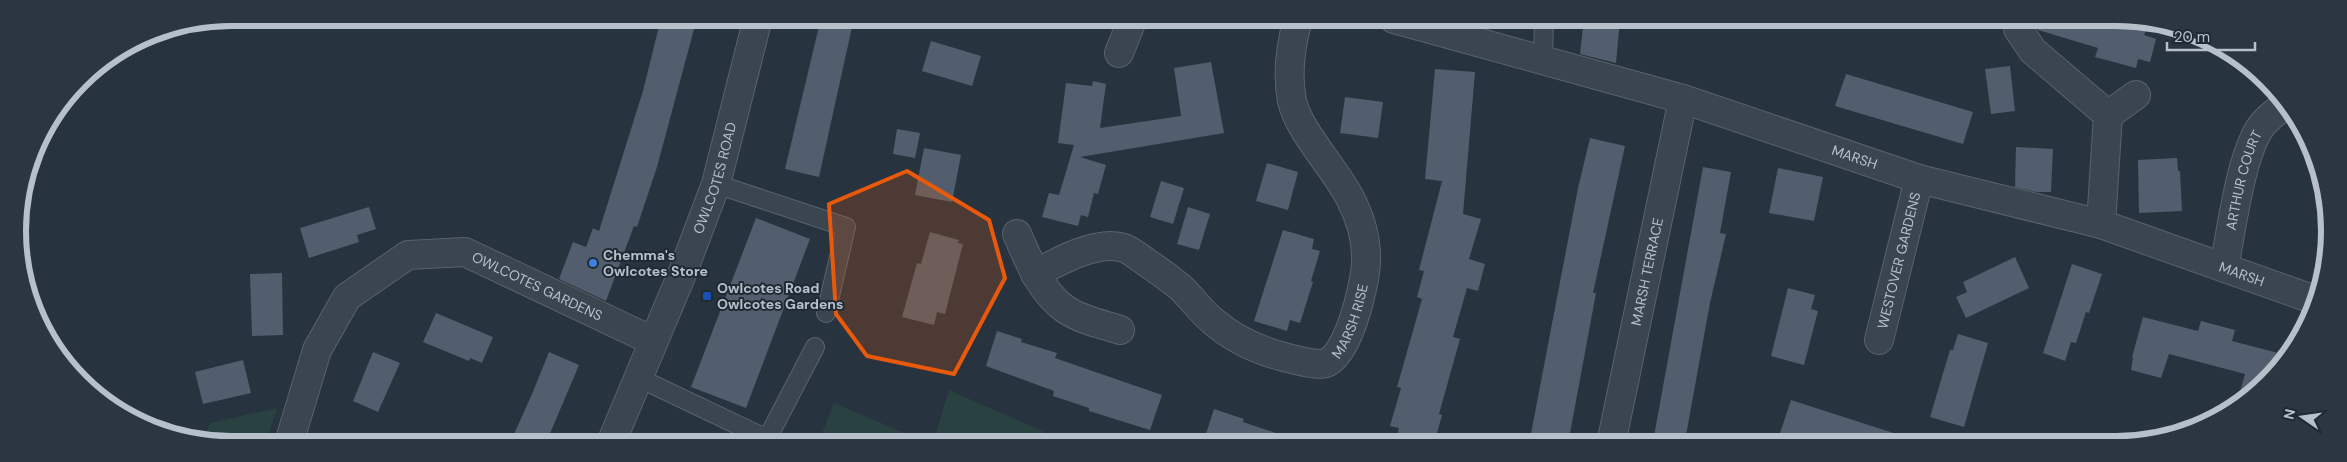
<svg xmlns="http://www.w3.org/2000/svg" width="2347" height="462" viewBox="0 0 2347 462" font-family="'DM Sans',sans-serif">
	<rect width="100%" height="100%" fill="#27333f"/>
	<path fill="#2a4141" d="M 949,390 L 1069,443 L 933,443 Z
		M 834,403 L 929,443 L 818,443 Z
		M 277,408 L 266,443 L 212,443 L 206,433 L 210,423 Z"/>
	<path fill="#525e6d" d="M 661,18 L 697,18 L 657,167 L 637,227 L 634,226 L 606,301 L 559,279 L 573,242 L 586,247 L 593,228 L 599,231 L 643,91 Z
		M 821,18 L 854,18 L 819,177 L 785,169 Z
		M 1584,19 L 1620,19 L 1616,63 L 1580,54 Z
		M 2035,19 L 2105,19 L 2146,30 L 2144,35 L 2156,39 L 2150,62 L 2138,59 L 2136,68 L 2095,57 L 2098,48 L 2038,30 L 2035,26 Z
		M 931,41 L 981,56 L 972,86 L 922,71 Z
		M 1211,62 L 1224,133 L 1080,157 L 1106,165 L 1098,194 L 1094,193 L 1088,217 L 1081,215 L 1078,226 L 1042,217 L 1049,193 L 1059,195 L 1074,145 L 1058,143 L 1066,83 L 1092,86 L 1093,81 L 1106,84 L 1100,128 L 1181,116 L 1174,68 Z
		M 2010,66 L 2015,111 L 1991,114 L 1985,69 Z
		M 1435,69 L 1475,72 L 1463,214 L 1481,219 L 1469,259 L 1485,264 L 1478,291 L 1467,288 L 1453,337 L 1460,339 L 1439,414 L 1442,415 L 1434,444 L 1427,444 L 1397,435 L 1399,428 L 1390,426 L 1401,388 L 1397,387 L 1422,299 L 1417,297 L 1424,271 L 1419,270 L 1442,181 L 1425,179 Z
		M 1846,74 L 1973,112 L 1963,144 L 1835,106 Z
		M 1345,97 L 1383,102 L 1378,138 L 1340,133 Z
		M 897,129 L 920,133 L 915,158 L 893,154 Z
		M 1590,138 L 1625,146 L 1593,293 L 1596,293 L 1568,444 L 1529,444 L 1578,188 Z
		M 2016,147 L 2053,149 L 2051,192 L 2036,192 L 2015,187 Z
		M 924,148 L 961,155 L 952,202 L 915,195 Z
		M 2177,158 L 2178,171 L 2180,171 L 2182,211 L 2139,213 L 2138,160 Z
		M 1267,163 L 1298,172 L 1288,210 L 1256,201 Z
		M 1703,167 L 1731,172 L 1720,233 L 1726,234 L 1710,303 L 1685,441 L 1654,436 Z
		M 1778,168 L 1823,177 L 1814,221 L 1769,213 Z
		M 1161,181 L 1184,188 L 1173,224 L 1150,217 Z
		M 369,207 L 376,229 L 357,235 L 359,242 L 309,258 L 300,228 Z
		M 1188,207 L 1210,214 L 1199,250 L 1177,244 Z
		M 756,218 L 810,239 L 746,408 L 691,387 Z
		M 1283,230 L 1314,239 L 1312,249 L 1320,251 L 1311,281 L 1313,282 L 1300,323 L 1290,320 L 1287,331 L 1254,321 Z
		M 930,232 L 959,240 L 958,243 L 963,244 L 945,314 L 937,312 L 934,325 L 902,317 L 917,263 L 921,264 Z
		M 2015,257 L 2029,288 L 1966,318 L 1956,297 L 1967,292 L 1963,282 Z
		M 2072,264 L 2102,274 L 2089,313 L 2086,312 L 2076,343 L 2071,342 L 2065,361 L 2043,353 Z
		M 282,273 L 283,335 L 252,336 L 250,274 Z
		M 1788,288 L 1815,295 L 1811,309 L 1818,311 L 1804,365 L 1771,356 Z
		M 436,313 L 493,337 L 482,363 L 470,358 L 469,361 L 423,342 Z
		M 2143,317 L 2198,331 L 2201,321 L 2235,330 L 2232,341 L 2286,355 L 2267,382 L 2237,403 L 2245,374 L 2169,354 L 2161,378 L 2131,370 L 2133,358 L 2132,357 Z
		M 997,331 L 1022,339 L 1021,342 L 1057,353 L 1055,358 L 1162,395 L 1150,430 L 1089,411 L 1089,408 L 1053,396 L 1054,391 L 986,366 Z
		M 1958,334 L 1988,343 L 1964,427 L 1930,417 L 1950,350 L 1953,350 Z
		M 373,352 L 400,363 L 378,412 L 353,401 Z
		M 549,352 L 579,365 L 546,443 L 510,443 L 532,394 Z
		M 243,360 L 251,393 L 203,404 L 195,372 Z
		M 1791,400 L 1912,439 L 1911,444 L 1814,444 L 1780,433 Z
		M 1214,409 L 1244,419 L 1243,422 L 1294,439 L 1293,443 L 1203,443 Z"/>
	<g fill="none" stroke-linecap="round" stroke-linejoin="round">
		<g stroke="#58636d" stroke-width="20">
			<path id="service" d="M 1543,60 L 1544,19
				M 716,184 L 846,227 L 826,313
				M 639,378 L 767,439 L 815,347"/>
		</g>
		<g stroke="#58636d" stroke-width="30">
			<g id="minor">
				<path id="s1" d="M 1394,19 L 1683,99 L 1919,179 L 2101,224 L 2315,300"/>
				<path d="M 2020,19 L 2018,29 L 2033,51 L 2108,115 L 2101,224"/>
				<path d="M 1119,53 L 1133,18"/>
				<path d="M 2108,115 L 2136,95"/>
				<path d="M 1017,234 C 1029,261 1040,291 1065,309 C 1081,320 1102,324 1120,330"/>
				<path id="s2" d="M 2224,268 C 2231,233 2241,150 2263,124 C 2269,117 2279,109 2287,105"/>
				<path id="s3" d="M 1035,274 C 1057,262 1098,239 1124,248 C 1132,251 1140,258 1146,262 C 1158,270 1169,278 1180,287 C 1192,298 1201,312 1214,322 C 1235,340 1257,350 1284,357 C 1296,360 1308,364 1321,364 C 1347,364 1365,285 1366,263 C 1367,241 1360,217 1350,198 C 1335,168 1299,132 1292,101 C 1287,75 1291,44 1298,19"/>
				<path id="s4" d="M 1879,340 L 1919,179"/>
				<path id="s5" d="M 289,443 L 317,350 L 347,297 L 408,255 L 465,252 L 653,341"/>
				<path id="s6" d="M 611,443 L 682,274 L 716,184 L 758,18"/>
				<path id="s7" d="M 1611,444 L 1683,99"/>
			</g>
		</g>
		<use href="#service" stroke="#3b454f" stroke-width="18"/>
		<use href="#minor" stroke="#3b454f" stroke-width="28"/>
	</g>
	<path fill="#e8590c" fill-opacity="0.2" stroke="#e8590c" stroke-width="4" stroke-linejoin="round" d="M 907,171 L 989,220 L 1005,278 L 954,374 L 867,356 L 836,314 L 829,204 Z"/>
	<circle fill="#3f7fe0" stroke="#1f2a34" stroke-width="2" cx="593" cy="263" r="5"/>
	<rect fill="#1a4fb4" stroke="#1f2a34" stroke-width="2" x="702" y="291" width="10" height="10" rx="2.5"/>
	<g text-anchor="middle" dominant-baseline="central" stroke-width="4" stroke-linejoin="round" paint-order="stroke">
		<g font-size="14" fill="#b7c0ca" stroke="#1f2a34">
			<text stroke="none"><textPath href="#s1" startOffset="481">MARSH</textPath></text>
			<text stroke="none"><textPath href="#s6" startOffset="285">OWLCOTES ROAD</textPath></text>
			<text stroke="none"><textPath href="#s2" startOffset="90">ARTHUR COURT</textPath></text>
			<text stroke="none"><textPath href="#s4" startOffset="82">WESTOVER GARDENS</textPath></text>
			<text stroke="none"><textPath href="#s7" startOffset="176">MARSH TERRACE</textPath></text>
			<text stroke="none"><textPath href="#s1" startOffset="886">MARSH</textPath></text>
			<text stroke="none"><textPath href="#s5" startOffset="369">OWLCOTES GARDENS</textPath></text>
			<text stroke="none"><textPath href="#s3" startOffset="384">MARSH RISE</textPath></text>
		</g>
		<g font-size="14" font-weight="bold" fill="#b7c0ca" stroke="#1f2a34" text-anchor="start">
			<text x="603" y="255">Chemma's<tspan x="603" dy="16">Owlcotes Store</tspan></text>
			<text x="717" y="288">Owlcotes Road<tspan x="717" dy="16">Owlcotes Gardens</tspan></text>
		</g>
	</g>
	<path d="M0 0H2347V462H0ZM231 26H2116A205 205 0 0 1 2321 231V231A205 205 0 0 1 2116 436H231A205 205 0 0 1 26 231V231A205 205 0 0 1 231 26Z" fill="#2b3640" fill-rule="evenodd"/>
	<path fill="none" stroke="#b7c0ca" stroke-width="6" d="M231 26H2116A205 205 0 0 1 2321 231V231A205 205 0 0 1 2116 436H231A205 205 0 0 1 26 231V231A205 205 0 0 1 231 26Z"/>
	<g transform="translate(2302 417) rotate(283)" stroke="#1f2a34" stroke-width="4" paint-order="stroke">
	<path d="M0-4L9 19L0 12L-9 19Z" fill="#b7c0ca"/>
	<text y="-8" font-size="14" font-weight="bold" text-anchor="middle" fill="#b7c0ca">N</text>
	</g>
	<path d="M2167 42v8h88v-8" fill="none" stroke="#b7c0ca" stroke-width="2.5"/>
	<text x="2174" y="42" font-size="15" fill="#b7c0ca" stroke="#1f2a34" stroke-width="4" paint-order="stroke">20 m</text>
</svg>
